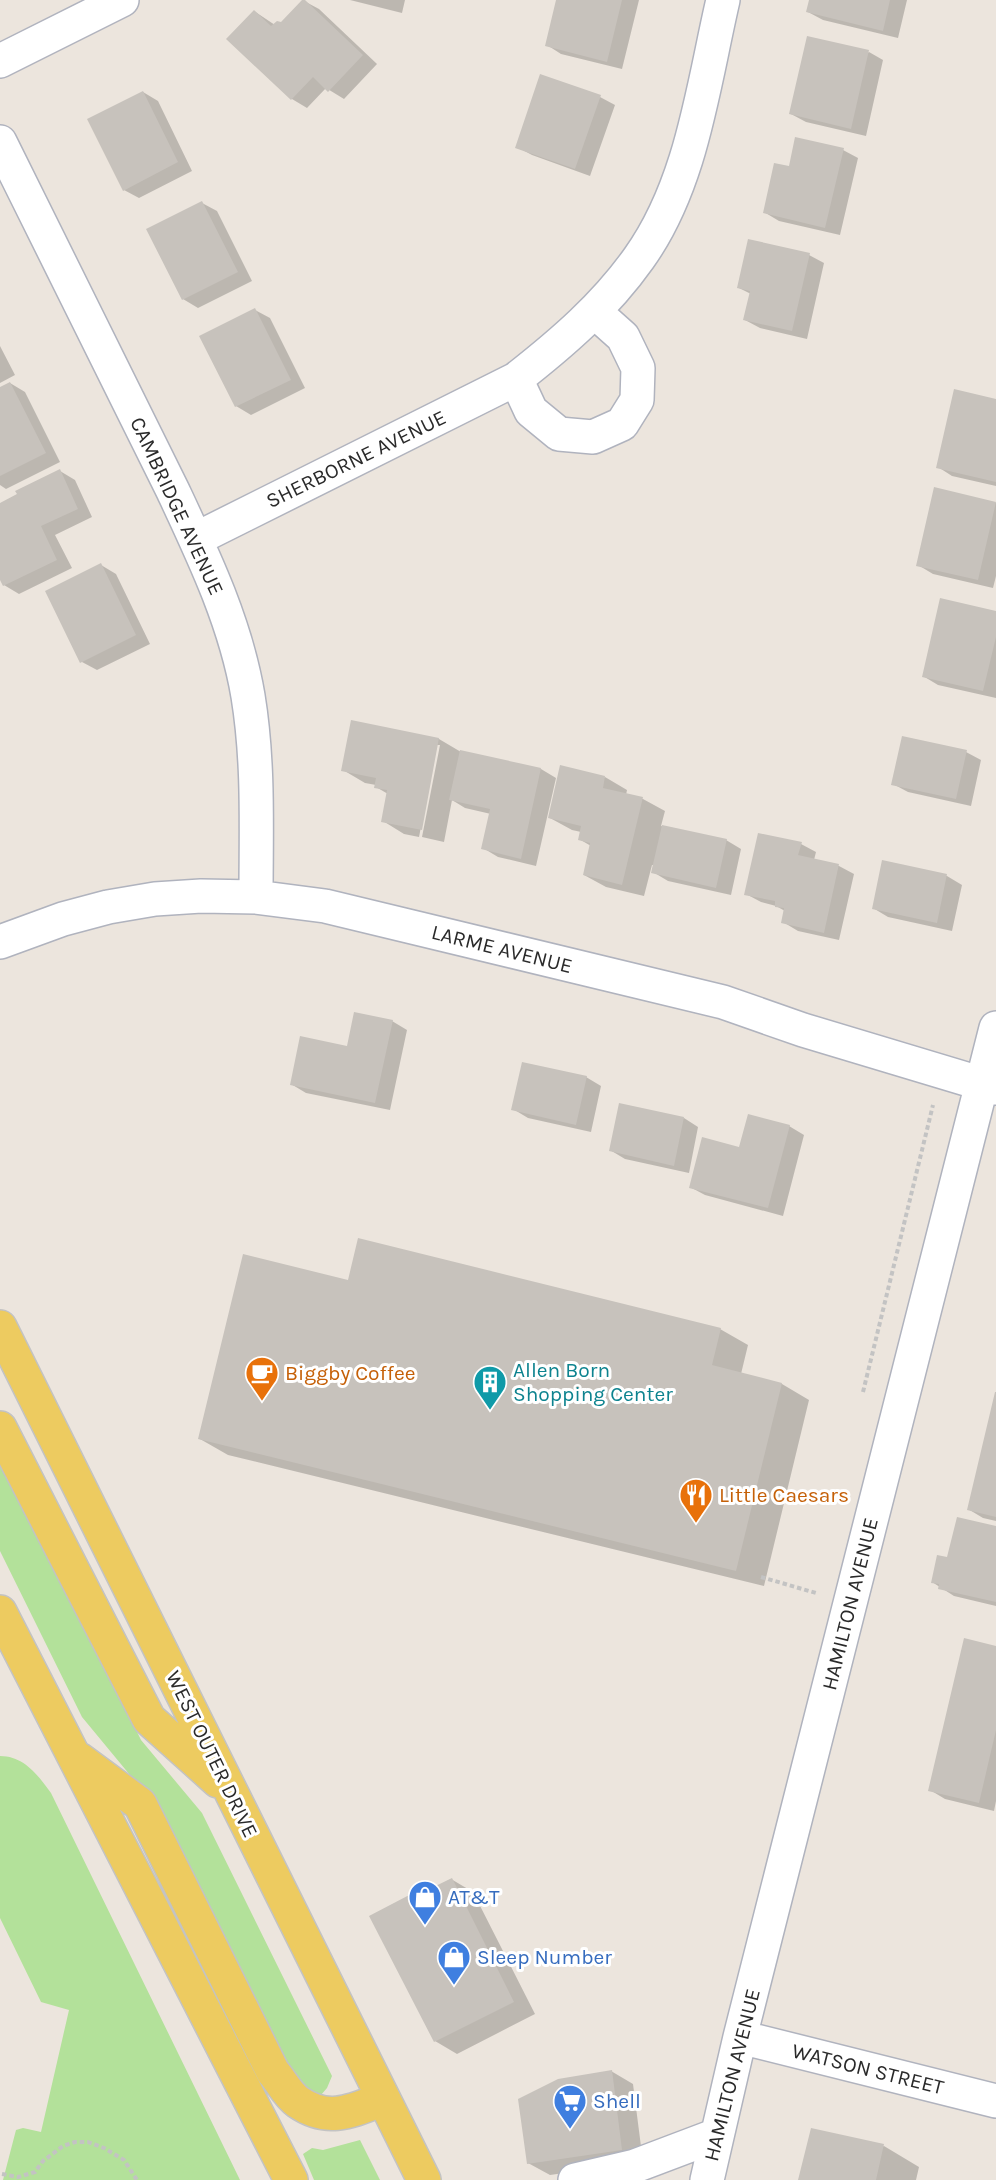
<svg xmlns="http://www.w3.org/2000/svg" width="996" height="2180" viewBox="0 0 996 2180" font-family="Karla,sans-serif">
	<rect width="100%" height="100%" fill="#ece5dd"/>
	<path fill="#b3e19a" d="M 0,1455 L 141,1740 L 202,1813 L 332,2076 L 327,2088 L 321,2095 L 299,2090 L 144,1792 L 82,1717 L 0,1551 Z
		M 0,1756 C 24,1756 38,1775 51,1793 L 240,2180 L 3,2180 L 16,2130 L 23,2128 L 41,2132 L 69,2010 L 41,2002 L 0,1918 Z
		M 360,2140 L 380,2180 L 314,2180 L 303,2154 L 312,2148 L 323,2150 Z"/>
	<path fill="#0003" d="M 350,0 L 405,0 L 402,13 Z
		M 558,0 L 639,0 L 622,69 L 561,54 L 547,45 Z
		M 811,0 L 907,0 L 898,38 L 823,20 L 808,12 Z
		M 304,1 L 319,9 L 377,64 L 344,99 L 326,88 L 307,108 L 292,99 L 228,39 L 254,11 L 275,25 L 282,24 Z
		M 869,52 L 883,60 L 866,136 L 806,122 L 791,114 Z
		M 143,92 L 158,101 L 192,171 L 139,198 L 124,190 Z
		M 600,97 L 615,105 L 590,176 L 532,155 L 517,147 Z
		M 843,150 L 858,158 L 840,235 L 779,221 L 764,212 L 790,168 Z
		M 202,203 L 217,211 L 252,281 L 198,308 L 183,299 Z
		M 809,255 L 824,263 L 807,339 L 760,328 L 745,320 L 751,294 L 739,288 Z
		M 255,310 L 270,318 L 305,388 L 251,415 L 236,406 Z
		M 0,346 L 15,375 L 0,383 Z
		M 10,383 L 25,392 L 60,462 L 6,489 L 0,485 L 0,388 Z
		M 996,401 L 996,486 L 952,476 L 938,467 Z
		M 60,471 L 75,480 L 92,517 L 55,535 L 72,568 L 19,594 L 4,585 L 0,577 L 0,504 Z
		M 935,489 L 996,503 L 996,576 L 993,588 L 933,574 L 918,565 Z
		M 101,565 L 116,574 L 150,644 L 97,670 L 82,662 Z
		M 996,613 L 996,698 L 938,685 L 923,676 Z
		M 352,722 L 439,739 L 461,752 L 541,769 L 556,778 L 536,866 L 498,857 L 483,848 L 491,814 L 465,808 L 452,800 L 444,842 L 422,837 L 440,745 L 437,745 L 419,837 L 404,834 L 383,821 L 388,794 L 376,787 L 376,785 L 365,783 L 343,770 Z
		M 966,752 L 981,760 L 971,806 L 908,792 L 893,784 Z
		M 605,777 L 627,790 L 626,795 L 643,799 L 665,811 L 661,826 L 726,840 L 741,849 L 731,895 L 668,881 L 653,872 L 655,865 L 652,865 L 644,896 L 606,887 L 584,875 L 591,846 L 579,839 L 581,832 L 572,830 L 550,818 Z
		M 801,844 L 816,852 L 814,860 L 839,866 L 854,874 L 839,940 L 798,931 L 783,922 L 785,911 L 776,906 L 761,902 L 746,894 Z
		M 883,862 L 947,876 L 962,885 L 952,931 L 888,917 L 873,908 Z
		M 392,1021 L 407,1030 L 390,1110 L 306,1093 L 291,1084 Z
		M 586,1077 L 601,1086 L 591,1132 L 528,1118 L 513,1109 Z
		M 684,1118 L 698,1127 L 689,1173 L 625,1159 L 610,1150 Z
		M 789,1126 L 804,1135 L 783,1216 L 705,1195 L 690,1187 Z
		M 349,1282 L 720,1329 L 748,1345 L 741,1374 L 782,1384 L 809,1400 L 764,1586 L 228,1455 L 200,1439 Z
		M 996,1395 L 996,1521 L 983,1518 L 968,1509 Z
		M 996,1528 L 996,1606 L 954,1596 L 932,1582 L 948,1559 Z
		M 996,1647 L 996,1801 L 994,1811 L 945,1799 L 930,1790 Z
		M 451,1879 L 473,1892 L 535,2014 L 457,2054 L 435,2041 L 415,1894 L 419,1896 Z
		M 611,2071 L 633,2084 L 643,2162 L 550,2175 L 528,2163 Z
		M 884,2146 L 919,2167 L 916,2180 L 801,2180 Z"/>
	<path fill="#c7c2bc" d="M 302,0 L 305,0 L 363,55 L 328,92 L 313,77 L 291,100 L 226,39 L 254,10 L 271,26 L 277,21 L 281,22 Z
		M 556,0 L 622,0 L 607,62 L 545,46 Z
		M 809,0 L 890,0 L 883,31 L 806,12 Z
		M 807,36 L 869,50 L 851,129 L 789,114 Z
		M 540,74 L 601,95 L 575,169 L 515,148 Z
		M 143,91 L 178,162 L 123,191 L 87,119 Z
		M 795,137 L 844,148 L 825,228 L 763,213 L 774,163 L 789,166 Z
		M 202,201 L 238,272 L 182,300 L 146,229 Z
		M 748,239 L 810,253 L 792,331 L 743,320 L 750,291 L 737,288 Z
		M 255,308 L 291,380 L 235,407 L 199,336 Z
		M 10,382 L 46,453 L 0,476 L 0,387 Z
		M 954,389 L 996,399 L 996,482 L 936,468 Z
		M 60,469 L 78,509 L 41,526 L 57,560 L 3,586 L 0,580 L 0,503 L 17,494 L 15,491 Z
		M 934,487 L 996,502 L 978,580 L 916,566 Z
		M 101,563 L 136,635 L 80,663 L 45,591 Z
		M 940,598 L 996,611 L 996,637 L 983,691 L 922,677 Z
		M 351,720 L 439,738 L 422,830 L 381,822 L 387,790 L 374,788 L 376,778 L 341,771 Z
		M 902,736 L 967,750 L 956,799 L 891,785 Z
		M 460,750 L 541,768 L 521,859 L 481,849 L 490,809 L 449,800 Z
		M 560,765 L 605,776 L 603,788 L 643,797 L 622,885 L 583,875 L 590,843 L 578,840 L 581,826 L 548,818 Z
		M 662,825 L 727,839 L 716,888 L 651,873 Z
		M 758,833 L 802,842 L 798,855 L 839,864 L 824,933 L 781,923 L 784,908 L 775,907 L 775,901 L 744,895 Z
		M 882,860 L 947,874 L 937,923 L 872,909 Z
		M 354,1012 L 393,1020 L 375,1103 L 290,1085 L 300,1036 L 347,1046 Z
		M 522,1062 L 587,1076 L 576,1125 L 511,1110 Z
		M 619,1103 L 684,1117 L 674,1166 L 609,1151 Z
		M 748,1114 L 790,1125 L 768,1208 L 689,1188 L 702,1137 L 739,1147 Z
		M 358,1238 L 721,1328 L 712,1365 L 782,1383 L 736,1571 L 198,1439 L 243,1254 L 348,1280 Z
		M 995,1392 L 996,1392 L 996,1517 L 967,1510 Z
		M 957,1517 L 996,1526 L 996,1602 L 938,1589 L 939,1584 L 931,1583 L 937,1555 L 947,1557 Z
		M 964,1638 L 996,1646 L 996,1730 L 979,1803 L 928,1791 Z
		M 452,1878 L 514,2002 L 434,2042 L 369,1916 L 415,1892 L 417,1895 Z
		M 612,2070 L 622,2150 L 527,2164 L 518,2099 L 558,2079 Z
		M 811,2128 L 884,2144 L 876,2180 L 798,2180 Z"/>
	<g fill="none" stroke-linecap="round" stroke-linejoin="round">
		<g stroke="#b0b3be" stroke-width="36">
			<path id="minor" d="M 0,61 L 122,0
				M 0,142 L 173,491 C 204,557 236,624 248,696 C 259,763 256,830 256,897
				M 516,379 L 531,411 L 559,434 L 593,437 L 622,424 L 637,400 L 638,368 L 623,337 L 595,312
				M 196,539 L 516,379 C 562,343 605,306 639,258 C 692,184 703,86 723,0
				M 0,942 L 63,919 L 108,907 L 155,899 L 201,896 L 256,897 L 325,906 L 723,1002 L 803,1030 L 996,1088
				M 740,2037 L 996,2101
				M 575,2180 L 635,2166 L 717,2135
				M 707,2180 L 740,2037 L 996,1028"/>
		</g>
		<g stroke="#c3c3c3" stroke-width="36">
			<path id="major" d="M 0,1327 L 424,2180
				M 0,1428 L 149,1719 L 218,1781
				M 0,1612 L 291,2180
				M 79,1759 L 140,1804 L 273,2072 C 281,2081 288,2095 298,2102 C 328,2123 352,2111 383,2099"/>
		</g>
		<path stroke="#c3c3c3" stroke-width="4" stroke-dasharray="4.5 3" stroke-linecap="butt" d="M 863,1392 L 933,1105
			M 761,1577 L 816,1593
			M 2,2174 L 18,2177 L 35,2172 L 43,2161 L 63,2146 L 75,2142 L 88,2142 L 104,2148 L 124,2160 L 137,2180"/>
		<use href="#minor" stroke="#fff" stroke-width="33"/>
		<use href="#major" stroke="#edcb60" stroke-width="33"/>
	</g>
	<defs>
		<g id="cafe-pin" transform="scale(1.725)"><path d="M0 17L-7.5 6A9.5 9.5 0 1 1 7.5 6Z" fill="#e8710a" stroke="#fff"/><path d="M-5.5-4.5H6V0H3Q3 3.5 0 3.5H-2.5Q-5.5 3.5-5.5 0ZM3-3.2v2h1.7v-2ZM-6 4.5H4V6H-6Z" fill="#fff"/></g>
		<g id="building-pin" transform="scale(1.725)"><path d="M0 17L-7.5 6A9.5 9.5 0 1 1 7.5 6Z" fill="#0f9aa8" stroke="#fff"/><path d="M-4-6H4V6H1V3H-1V6H-4ZM-2.5-4.3h1.7v1.8h-1.7ZM.8-4.3h1.7v1.8H.8ZM-2.5-1h1.7V.8h-1.7ZM.8-1h1.7V.8H.8Z" fill="#fff"/></g>
		<g id="restaurant-pin" transform="scale(1.725)"><path d="M0 17L-7.5 6A9.5 9.5 0 1 1 7.5 6Z" fill="#e8710a" stroke="#fff"/><path d="M-5-6h1v4h1v-4h1v4h1v-4h1v5L-1.5 .5V6h-2V.5L-5-1ZM5-6V6H3V1.5H1.5Q1.5-4 5-6Z" fill="#fff"/></g>
		<g id="shop-pin" transform="scale(1.725)"><path d="M0 17L-7.5 6A9.5 9.5 0 1 1 7.5 6Z" fill="#3f7fe0" stroke="#fff"/><path d="M-5-2.5h2.3a2.7 3.5 0 0 1 5.4 0H5L5.5 6h-11ZM-1.5-2.5h3a1.5 2.3 0 0 0-3 0Z" fill="#fff"/></g>
		<g id="supermarket-pin" transform="scale(1.725)"><path d="M0 17L-7.5 6A9.5 9.5 0 1 1 7.5 6Z" fill="#3f7fe0" stroke="#fff"/><path d="M-6-5.5h2.5l.6 2H6L4.5 2H-2.5L-4.4-4H-6ZM-1.5 3.2a1.3 1.3 0 1 0 .1 0ZM3 3.2a1.3 1.3 0 1 0 .1 0Z" fill="#fff"/></g>
	</defs>
	<g fill-rule="evenodd">
		<use href="#cafe-pin" x="262" y="1373"/>
		<use href="#building-pin" x="490" y="1382"/>
		<use href="#restaurant-pin" x="696" y="1495"/>
		<use href="#shop-pin" x="425" y="1897"/>
		<use href="#shop-pin" x="454" y="1957"/>
		<use href="#supermarket-pin" x="570" y="2101"/>
	</g>
	<g text-anchor="middle" dominant-baseline="central" stroke-width="6" stroke-linejoin="round" paint-order="stroke">
		<g font-size="21" fill="#2a2a2a" stroke="#fff">
			<text transform="translate(356 459) rotate(-26)">SHERBORNE AVENUE</text>
			<text transform="translate(177 506) rotate(65)">CAMBRIDGE AVENUE</text>
			<text transform="translate(502 949) rotate(14)">LARME AVENUE</text>
			<text transform="translate(850 1604) rotate(-76)">HAMILTON AVENUE</text>
			<text transform="translate(212 1754) rotate(64)">WEST OUTER DRIVE</text>
			<text transform="translate(868 2069) rotate(14)">WATSON STREET</text>
			<text transform="translate(732 2075) rotate(-76)">HAMILTON AVENUE</text>
		</g>
		<g font-size="21" fill="#0d838f" stroke="#fff" text-anchor="start">
			<text x="513" y="1370">Allen Born<tspan x="513" dy="24">Shopping Center</tspan></text>
		</g>
		<g font-size="21" fill="#c56008" stroke="#fff" text-anchor="start">
			<text x="285" y="1373">Biggby Coffee</text>
			<text x="719" y="1495">Little Caesars</text>
		</g>
		<g font-size="21" fill="#366cbe" stroke="#fff" text-anchor="start">
			<text x="448" y="1897">AT&amp;T</text>
			<text x="477" y="1957">Sleep Number</text>
			<text x="593" y="2101">Shell</text>
		</g>
	</g>
</svg>
